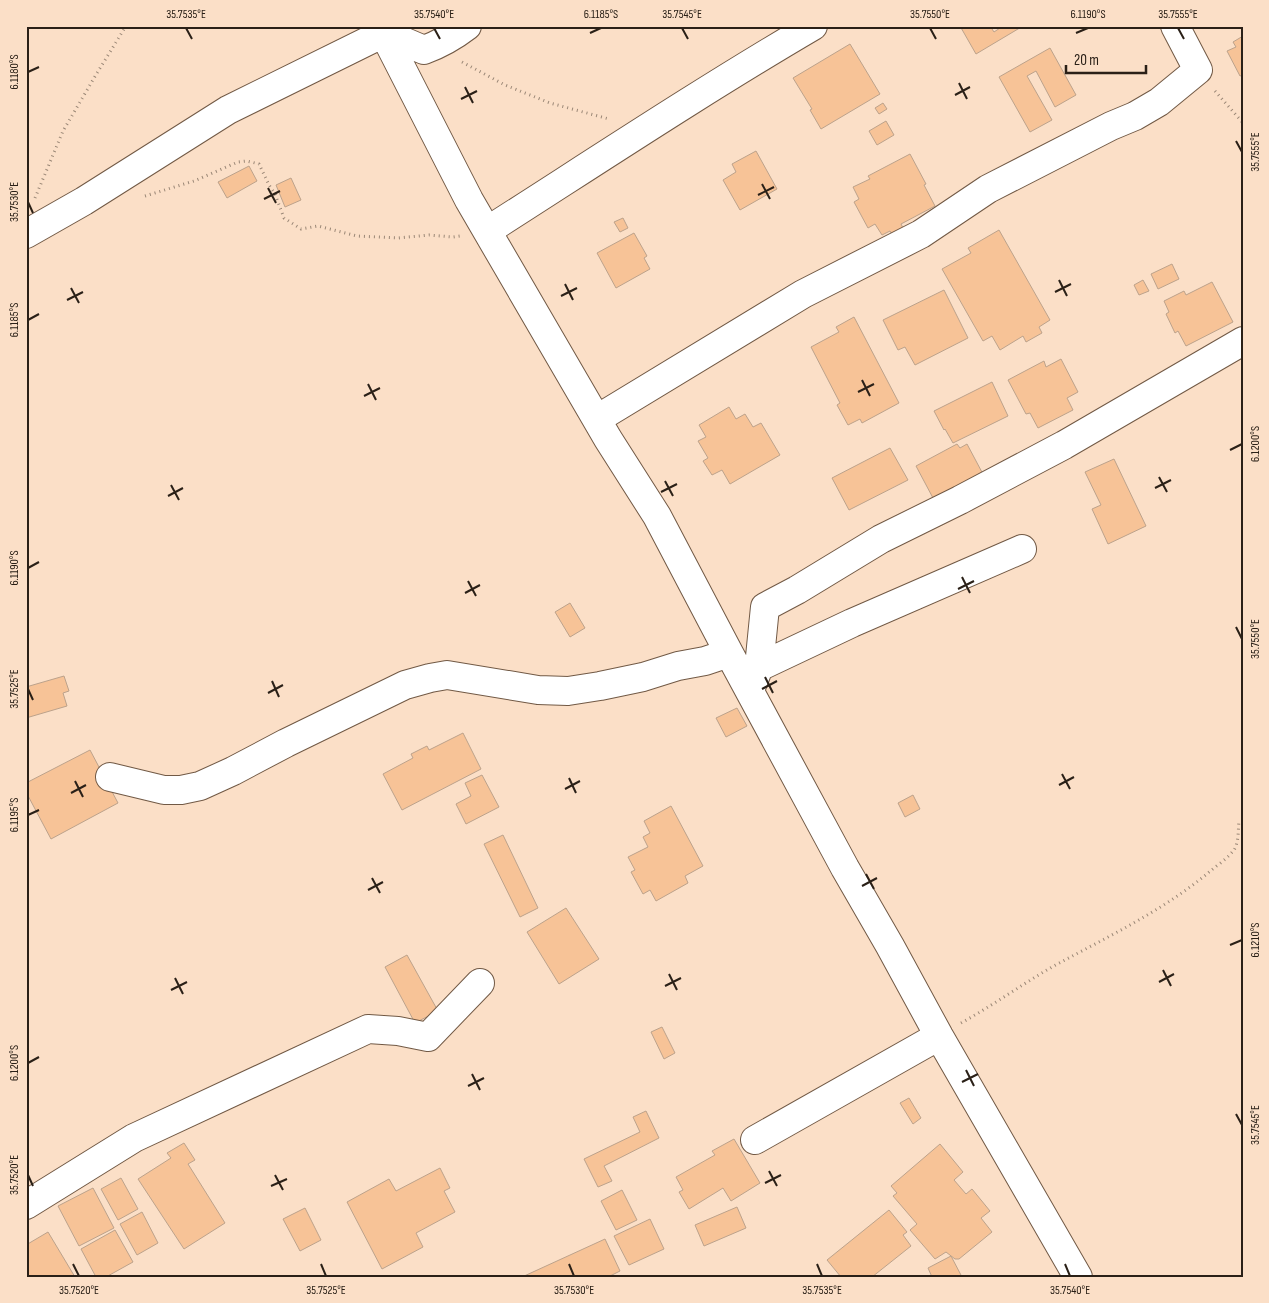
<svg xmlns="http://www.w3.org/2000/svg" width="1269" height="1303" viewBox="0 0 1269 1303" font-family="'Sofia Sans Condensed',sans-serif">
	<rect width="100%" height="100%" fill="#fbdfc7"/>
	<path fill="#f7c397" stroke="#bca28b" d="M 960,26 L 990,26 L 994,32 L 1003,26 L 1023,26 L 976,54 Z
		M 1243,36 L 1243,75 L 1240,76 L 1227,51 L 1236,47 L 1233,42 Z
		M 850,44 L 880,94 L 821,129 L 810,110 L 812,109 L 793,78 Z
		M 1050,48 L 1076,95 L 1055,107 L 1036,71 L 1027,76 L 1052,120 L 1030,132 L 999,77 Z
		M 883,103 L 887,109 L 879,114 L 875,108 Z
		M 886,121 L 894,135 L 877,145 L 869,131 Z
		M 756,151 L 777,189 L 740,210 L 723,180 L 736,172 L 732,164 Z
		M 910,154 L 926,184 L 924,185 L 935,206 L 901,224 L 904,230 L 893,236 L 890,231 L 882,235 L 875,224 L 868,228 L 854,202 L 859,199 L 853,187 L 870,179 L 868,176 Z
		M 249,166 L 257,181 L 227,198 L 218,182 Z
		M 291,178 L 301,200 L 285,207 L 276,185 Z
		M 623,218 L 628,228 L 620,232 L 614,222 Z
		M 999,230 L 1050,320 L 1039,327 L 1042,333 L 1026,342 L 1023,336 L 1000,350 L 992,336 L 983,341 L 942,269 L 971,253 L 968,248 Z
		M 634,233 L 647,256 L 644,258 L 650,269 L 616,288 L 597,253 Z
		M 1172,264 L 1179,279 L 1158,289 L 1151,274 Z
		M 1143,280 L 1149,291 L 1139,295 L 1134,285 Z
		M 1212,282 L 1233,322 L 1186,346 L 1178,331 L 1175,333 L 1166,314 L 1169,312 L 1164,301 L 1184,291 L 1186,295 Z
		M 944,290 L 968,338 L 915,365 L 905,347 L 898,350 L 883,320 Z
		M 854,317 L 899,403 L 862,423 L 860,419 L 848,425 L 837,405 L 840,403 L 811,347 L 839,332 L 836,327 Z
		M 1061,359 L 1078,392 L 1067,398 L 1073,410 L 1038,428 L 1030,413 L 1026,414 L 1008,380 L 1044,361 L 1046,367 Z
		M 992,382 L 1008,416 L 953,443 L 945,429 L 944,430 L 934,411 Z
		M 729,407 L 736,419 L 745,414 L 753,427 L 761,423 L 780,455 L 730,484 L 722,470 L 712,475 L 703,461 L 708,458 L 698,441 L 706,437 L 699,425 Z
		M 957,444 L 960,448 L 967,444 L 984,476 L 933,498 L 916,466 Z
		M 890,448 L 908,480 L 849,510 L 832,478 Z
		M 1114,459 L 1146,526 L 1108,544 L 1092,509 L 1101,505 L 1085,472 Z
		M 570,603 L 585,628 L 570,637 L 555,612 Z
		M 64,676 L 69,691 L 63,693 L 67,706 L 26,718 L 26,687 Z
		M 737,708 L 747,726 L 726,737 L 716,718 Z
		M 463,733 L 481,769 L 402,810 L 383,774 L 413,758 L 411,754 L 427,746 L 429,750 Z
		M 90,750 L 118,803 L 51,839 L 26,792 L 26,783 Z
		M 482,775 L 499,807 L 466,824 L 456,804 L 471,796 L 465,783 Z
		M 913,795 L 920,809 L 905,817 L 898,803 Z
		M 671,806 L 703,866 L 685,876 L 688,883 L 656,901 L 650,890 L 643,894 L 631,872 L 635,870 L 628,857 L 648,847 L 643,837 L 650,833 L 644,821 Z
		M 503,835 L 538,908 L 520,917 L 484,844 Z
		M 566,908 L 599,959 L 559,984 L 527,932 Z
		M 407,955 L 438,1011 L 415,1023 L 385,967 Z
		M 662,1027 L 675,1053 L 664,1059 L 651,1032 Z
		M 909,1098 L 921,1118 L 913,1124 L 900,1103 Z
		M 646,1111 L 659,1138 L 604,1166 L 612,1181 L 598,1187 L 584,1159 L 640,1132 L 633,1117 Z
		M 734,1139 L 760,1183 L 731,1201 L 723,1188 L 689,1209 L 679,1192 L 683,1190 L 676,1177 L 715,1155 L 712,1151 Z
		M 184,1143 L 195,1160 L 188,1164 L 225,1223 L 184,1249 L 138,1179 L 171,1158 L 167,1153 Z
		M 940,1144 L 963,1172 L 954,1180 L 966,1194 L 972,1189 L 990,1211 L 981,1218 L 992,1232 L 959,1259 L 955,1259 L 946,1252 L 935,1259 L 910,1230 L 917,1224 L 893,1196 L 897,1193 L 891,1186 Z
		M 440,1168 L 450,1188 L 444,1191 L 455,1212 L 416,1233 L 423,1247 L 382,1269 L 347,1202 L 389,1179 L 396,1191 Z
		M 121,1178 L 138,1209 L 118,1220 L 101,1189 Z
		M 93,1188 L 114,1228 L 79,1246 L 58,1206 Z
		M 622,1190 L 637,1220 L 616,1230 L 601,1201 Z
		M 737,1207 L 746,1228 L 704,1246 L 695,1225 Z
		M 305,1208 L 321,1240 L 300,1251 L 283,1219 Z
		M 889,1210 L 907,1232 L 903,1235 L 911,1246 L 872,1277 L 841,1277 L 827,1260 Z
		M 142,1212 L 158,1243 L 137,1255 L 120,1224 Z
		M 650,1219 L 664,1249 L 629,1265 L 614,1236 Z
		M 115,1230 L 133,1262 L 106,1277 L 96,1277 L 81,1249 Z
		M 48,1232 L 75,1277 L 26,1277 L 26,1245 Z
		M 605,1239 L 620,1271 L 608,1277 L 522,1277 Z
		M 951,1256 L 962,1277 L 932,1277 L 928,1268 Z"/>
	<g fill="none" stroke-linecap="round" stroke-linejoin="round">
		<g stroke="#715945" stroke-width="30">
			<path id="minor" d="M 380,26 L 469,200 L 608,439 L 657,516 L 729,653 L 845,868 L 890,946 L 939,1036 L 1078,1277
				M 487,231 C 595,162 702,91 813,26
				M 26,234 L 84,201 L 228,110 L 384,33 L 424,50 C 440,44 454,36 467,26
				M 597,419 L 803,294 L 921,234 L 988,189 L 1111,126 L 1135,116 L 1159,102 L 1198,70 L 1175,26
				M 759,667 L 852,623 L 1022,549
				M 750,690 L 759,667 L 765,607 L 797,590 L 881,539 L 960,500 L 1064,445 L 1243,341
				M 110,777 L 164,790 L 181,790 L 200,786 L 233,771 L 286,743 L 405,685 L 430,678 L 447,675 L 538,690 L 568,691 L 600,686 L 643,677 L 678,666 L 705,661 L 729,653
				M 755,1140 L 939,1036
				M 26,1205 L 134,1138 L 368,1029 L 398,1031 L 428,1037 L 480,983"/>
		</g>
		<path stroke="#9a8776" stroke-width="3" stroke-dasharray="1 4" stroke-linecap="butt" d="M 462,62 L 505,85 L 550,103 L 609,119
			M 1215,91 L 1243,123
			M 145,196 L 194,181 L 238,162 L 247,161 L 259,164 L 269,185 L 275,194 L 284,218 L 301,229 L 318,226 L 357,236 L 398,238 L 429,235 L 453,237 L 460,236
			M 35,198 L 63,131 L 97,73 L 126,26
			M 961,1023 C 992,1006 1021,985 1052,967 C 1105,938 1161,912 1208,873 C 1216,866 1227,859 1234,850 C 1239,842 1238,830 1239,820"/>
		<use href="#minor" stroke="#fff" stroke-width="28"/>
	</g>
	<path fill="none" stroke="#2a2017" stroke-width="2" d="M 186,28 L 192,39M 434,28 L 440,39M 682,28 L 688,39M 930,28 L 936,39M 1178,28 L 1184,39M 590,33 L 601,28M 1076,33 L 1088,28M 28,72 L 39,67M 959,83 L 967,99M 465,87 L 473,103M 955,95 L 970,87M 461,99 L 477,91M 1236,141 L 1242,152M 762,184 L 770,199M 268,188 L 276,203M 758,195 L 774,187M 264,199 L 280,191M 28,202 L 33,213M 1059,280 L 1067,296M 565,284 L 573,300M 71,288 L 79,303M 1055,292 L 1071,284M 561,296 L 577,288M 67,300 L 83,292M 28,320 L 39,314M 862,380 L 870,396M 368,384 L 376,400M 858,392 L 874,384M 364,396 L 380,388M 1230,450 L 1242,444M 1159,477 L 1167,492M 665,481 L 673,496M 171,485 L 179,500M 1155,488 L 1171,480M 661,492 L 677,484M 168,496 L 183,488M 28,568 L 39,562M 962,577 L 970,593M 468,581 L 476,596M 958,589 L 974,581M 465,593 L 480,585M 1236,627 L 1242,639M 765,677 L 773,693M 272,681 L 279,697M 28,689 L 33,700M 762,689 L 777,681M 268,693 L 283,685M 1062,774 L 1070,789M 569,778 L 576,793M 75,781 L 83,797M 1059,785 L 1074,777M 565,789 L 580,781M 71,793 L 86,785M 28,815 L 39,810M 866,874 L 874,889M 372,878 L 380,893M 862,886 L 877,878M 368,890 L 383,882M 1230,945 L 1242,940M 1163,970 L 1171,986M 669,974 L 677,990M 175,978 L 183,994M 1159,982 L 1174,974M 665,986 L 681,978M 171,990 L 187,982M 28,1063 L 39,1057M 966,1070 L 974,1086M 472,1074 L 480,1090M 962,1082 L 978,1074M 468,1086 L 484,1078M 1236,1114 L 1242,1125M 769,1171 L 777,1186M 28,1175 L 33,1186M 275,1175 L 283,1190M 765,1183 L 781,1175M 271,1186 L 287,1179M 73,1264 L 79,1276M 321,1264 L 326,1276M 569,1264 L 574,1276M 817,1264 L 822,1276M 1065,1264 L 1070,1276"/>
	<rect width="1269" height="1303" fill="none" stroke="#fbdfc7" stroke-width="55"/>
	<path d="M1066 65v8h80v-8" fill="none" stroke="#2a2017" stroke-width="2.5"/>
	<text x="1074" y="65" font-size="15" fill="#2a2017" stroke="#fbdfc7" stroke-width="4" paint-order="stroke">20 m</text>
	<rect x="28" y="28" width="1214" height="1248" fill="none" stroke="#2a2017" stroke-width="2"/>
	<g font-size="12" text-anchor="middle" fill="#2a2017">
		<text x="186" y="18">35.7535°E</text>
		<text x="434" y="18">35.7540°E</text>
		<text x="601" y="18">6.1185°S</text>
		<text x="682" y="18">35.7545°E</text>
		<text x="930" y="18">35.7550°E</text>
		<text x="1088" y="18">6.1190°S</text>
		<text x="1178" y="18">35.7555°E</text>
		<text transform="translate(14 72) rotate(-90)" y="4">6.1180°S</text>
		<text transform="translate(1255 152) rotate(-90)" y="4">35.7555°E</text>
		<text transform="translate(14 202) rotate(-90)" y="4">35.7530°E</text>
		<text transform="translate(14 320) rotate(-90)" y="4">6.1185°S</text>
		<text transform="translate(1255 444) rotate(-90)" y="4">6.1200°S</text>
		<text transform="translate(14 568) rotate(-90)" y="4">6.1190°S</text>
		<text transform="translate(1255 639) rotate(-90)" y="4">35.7550°E</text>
		<text transform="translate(14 689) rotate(-90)" y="4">35.7525°E</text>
		<text transform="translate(14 815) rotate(-90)" y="4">6.1195°S</text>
		<text transform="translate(1255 940) rotate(-90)" y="4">6.1210°S</text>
		<text transform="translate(14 1063) rotate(-90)" y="4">6.1200°S</text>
		<text transform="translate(1255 1125) rotate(-90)" y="4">35.7545°E</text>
		<text transform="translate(14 1175) rotate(-90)" y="4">35.7520°E</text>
		<text x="79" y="1294">35.7520°E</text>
		<text x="326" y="1294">35.7525°E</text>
		<text x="574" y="1294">35.7530°E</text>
		<text x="822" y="1294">35.7535°E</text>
		<text x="1070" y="1294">35.7540°E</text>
	</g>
</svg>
